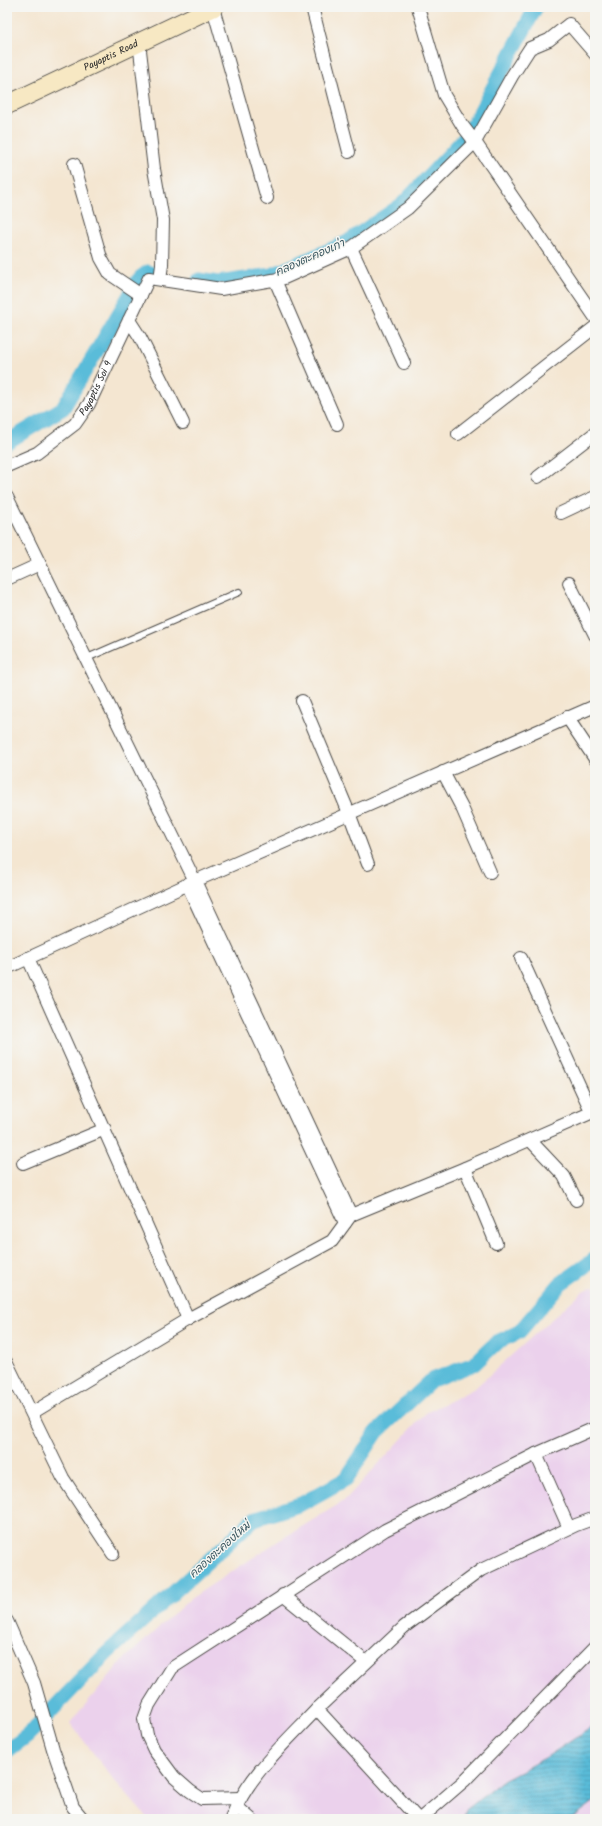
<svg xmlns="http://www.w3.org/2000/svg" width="602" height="1826" viewBox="0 0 602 1826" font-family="Kalam,'Playpen Sans Thai',sans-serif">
	<defs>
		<pattern id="water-rules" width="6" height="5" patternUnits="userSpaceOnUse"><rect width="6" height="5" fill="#5abcd9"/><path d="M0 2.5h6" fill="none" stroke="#4b99b0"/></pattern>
	</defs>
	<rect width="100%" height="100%" fill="#f6f6f2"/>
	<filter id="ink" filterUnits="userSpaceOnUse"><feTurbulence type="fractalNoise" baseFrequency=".025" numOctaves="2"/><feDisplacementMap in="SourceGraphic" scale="8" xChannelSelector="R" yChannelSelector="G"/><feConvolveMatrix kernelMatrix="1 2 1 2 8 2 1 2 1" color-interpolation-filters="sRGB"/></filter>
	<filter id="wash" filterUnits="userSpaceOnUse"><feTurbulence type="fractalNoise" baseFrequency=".012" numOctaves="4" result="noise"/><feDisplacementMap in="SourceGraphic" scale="16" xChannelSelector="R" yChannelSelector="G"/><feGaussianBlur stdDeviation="0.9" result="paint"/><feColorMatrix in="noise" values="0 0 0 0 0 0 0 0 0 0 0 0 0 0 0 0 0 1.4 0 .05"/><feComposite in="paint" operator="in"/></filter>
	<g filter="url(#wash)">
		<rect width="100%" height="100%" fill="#f4e6d1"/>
		<path fill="#ebd1ec" d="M 595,1285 L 595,1819 L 148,1819 L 114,1780 L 70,1723 L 121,1662 L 190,1599 L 280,1540 L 344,1501 L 426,1413 L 475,1388 L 583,1291 Z"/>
		<path fill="url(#water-rules)" stroke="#427482" d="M 595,1722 L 595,1801 L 571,1819 L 463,1819 L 466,1810 L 503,1780 L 545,1758 L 586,1731 Z"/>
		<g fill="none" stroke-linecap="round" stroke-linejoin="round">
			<path stroke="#5abcd9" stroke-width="15" d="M 472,127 L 536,7
				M 199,280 L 218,283 L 272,275 L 346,243 L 403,204 L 466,137
				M 136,283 L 141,277 L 148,272 L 154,274
				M 7,442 L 63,408 L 131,293
				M 7,1751 L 28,1735 L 106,1654 L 254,1519 L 301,1504 L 346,1479 L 377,1432 L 432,1380 L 474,1364 L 497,1342 L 519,1332 L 560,1284 L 595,1259"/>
		</g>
	</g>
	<g filter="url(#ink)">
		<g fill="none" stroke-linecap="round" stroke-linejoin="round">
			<g stroke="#494744" stroke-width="8">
				<path id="lane" d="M 87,658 L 239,592"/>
			</g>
			<g stroke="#494744" stroke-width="14">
				<g id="street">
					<path d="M 312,7 L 349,152"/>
					<path d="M 418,7 L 444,95 L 462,125 L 475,142 L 595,317"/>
					<path d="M 213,8 L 267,198"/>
					<path d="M 139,42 L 154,169 L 163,220 L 162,265 L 160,279"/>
					<path d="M 74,164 L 101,258 L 110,274 L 141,295"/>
					<path d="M 351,248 L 404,363"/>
					<path d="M 275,280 L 337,424"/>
					<path d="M 129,320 L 140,337 L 183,423"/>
					<path d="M 458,434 L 595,327"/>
					<path id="s1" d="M 7,466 L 37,453 L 75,424 L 89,404 L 149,278 L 221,289 L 284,278 L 351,248 L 408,208 L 475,142 L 512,76 L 530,48 L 549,40 L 569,24 L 595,54"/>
					<path d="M 538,477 L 595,433"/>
					<path d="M 7,497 L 195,881 L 351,1215"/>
					<path d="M 561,513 L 595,497"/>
					<path d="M 7,579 L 40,564"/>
					<path d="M 569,583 L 595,635"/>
					<path d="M 302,701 L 349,813 L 368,864"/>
					<path d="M 567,717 L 595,759"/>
					<path d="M 443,772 L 463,810 L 490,872"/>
					<path d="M 187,884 L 345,1223"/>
					<path d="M 28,958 L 188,1319"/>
					<path d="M 521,958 L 592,1113"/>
					<path d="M 7,968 L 195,881 L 595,706"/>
					<path d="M 530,1140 L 564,1176 L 576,1200"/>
					<path d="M 23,1163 L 105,1129"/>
					<path d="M 465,1168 L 496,1243"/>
					<path d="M 7,1363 L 63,1478 L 113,1554"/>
					<path d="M 32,1413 L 188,1319 L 332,1241 L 351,1215 L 465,1168 L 595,1111"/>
					<path d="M 536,1454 L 569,1528"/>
					<path d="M 283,1595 L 366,1662"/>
					<path d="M 7,1621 L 34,1683 L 53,1749 L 73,1807 L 83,1819"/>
					<path d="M 241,1798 L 202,1799 L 190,1791 L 174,1777 L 154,1750 L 147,1735 L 144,1719 L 149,1705 L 172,1668 L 385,1530 L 536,1454 L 595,1428"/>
					<path d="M 236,1806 L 251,1819"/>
					<path d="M 231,1819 C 247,1776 286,1742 317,1709"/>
					<path d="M 418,1819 L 317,1709 L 404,1627 L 481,1570 L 576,1525 L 595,1518"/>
					<path d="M 420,1819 L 464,1781 L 595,1647"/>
				</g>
			</g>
			<g stroke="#494744" stroke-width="20">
				<g id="secondary">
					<path id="s2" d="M 7,105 L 214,7"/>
				</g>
			</g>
			<use href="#lane" stroke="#fff" stroke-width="6"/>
			<use href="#street" stroke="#fff" stroke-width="12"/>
			<use href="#secondary" stroke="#f7e8c3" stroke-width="18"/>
		</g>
	</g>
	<g text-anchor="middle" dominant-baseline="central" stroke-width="3" stroke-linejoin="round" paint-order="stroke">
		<g font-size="10" fill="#2b2b2b" stroke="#f6f6f2">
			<text stroke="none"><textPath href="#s2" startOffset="115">Payaptis Road</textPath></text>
			<text stroke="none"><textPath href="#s1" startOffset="122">Payaptis Soi 9</textPath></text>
		</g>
		<g font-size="11" font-style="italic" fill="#39565f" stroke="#f6f6f2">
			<text transform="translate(310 258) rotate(-24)">คลองตะคองเก่า</text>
			<text transform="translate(220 1550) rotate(-42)">คลองตะคองใหม่</text>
		</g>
	</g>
	<rect width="602" height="1826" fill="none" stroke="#f6f6f2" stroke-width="24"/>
</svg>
